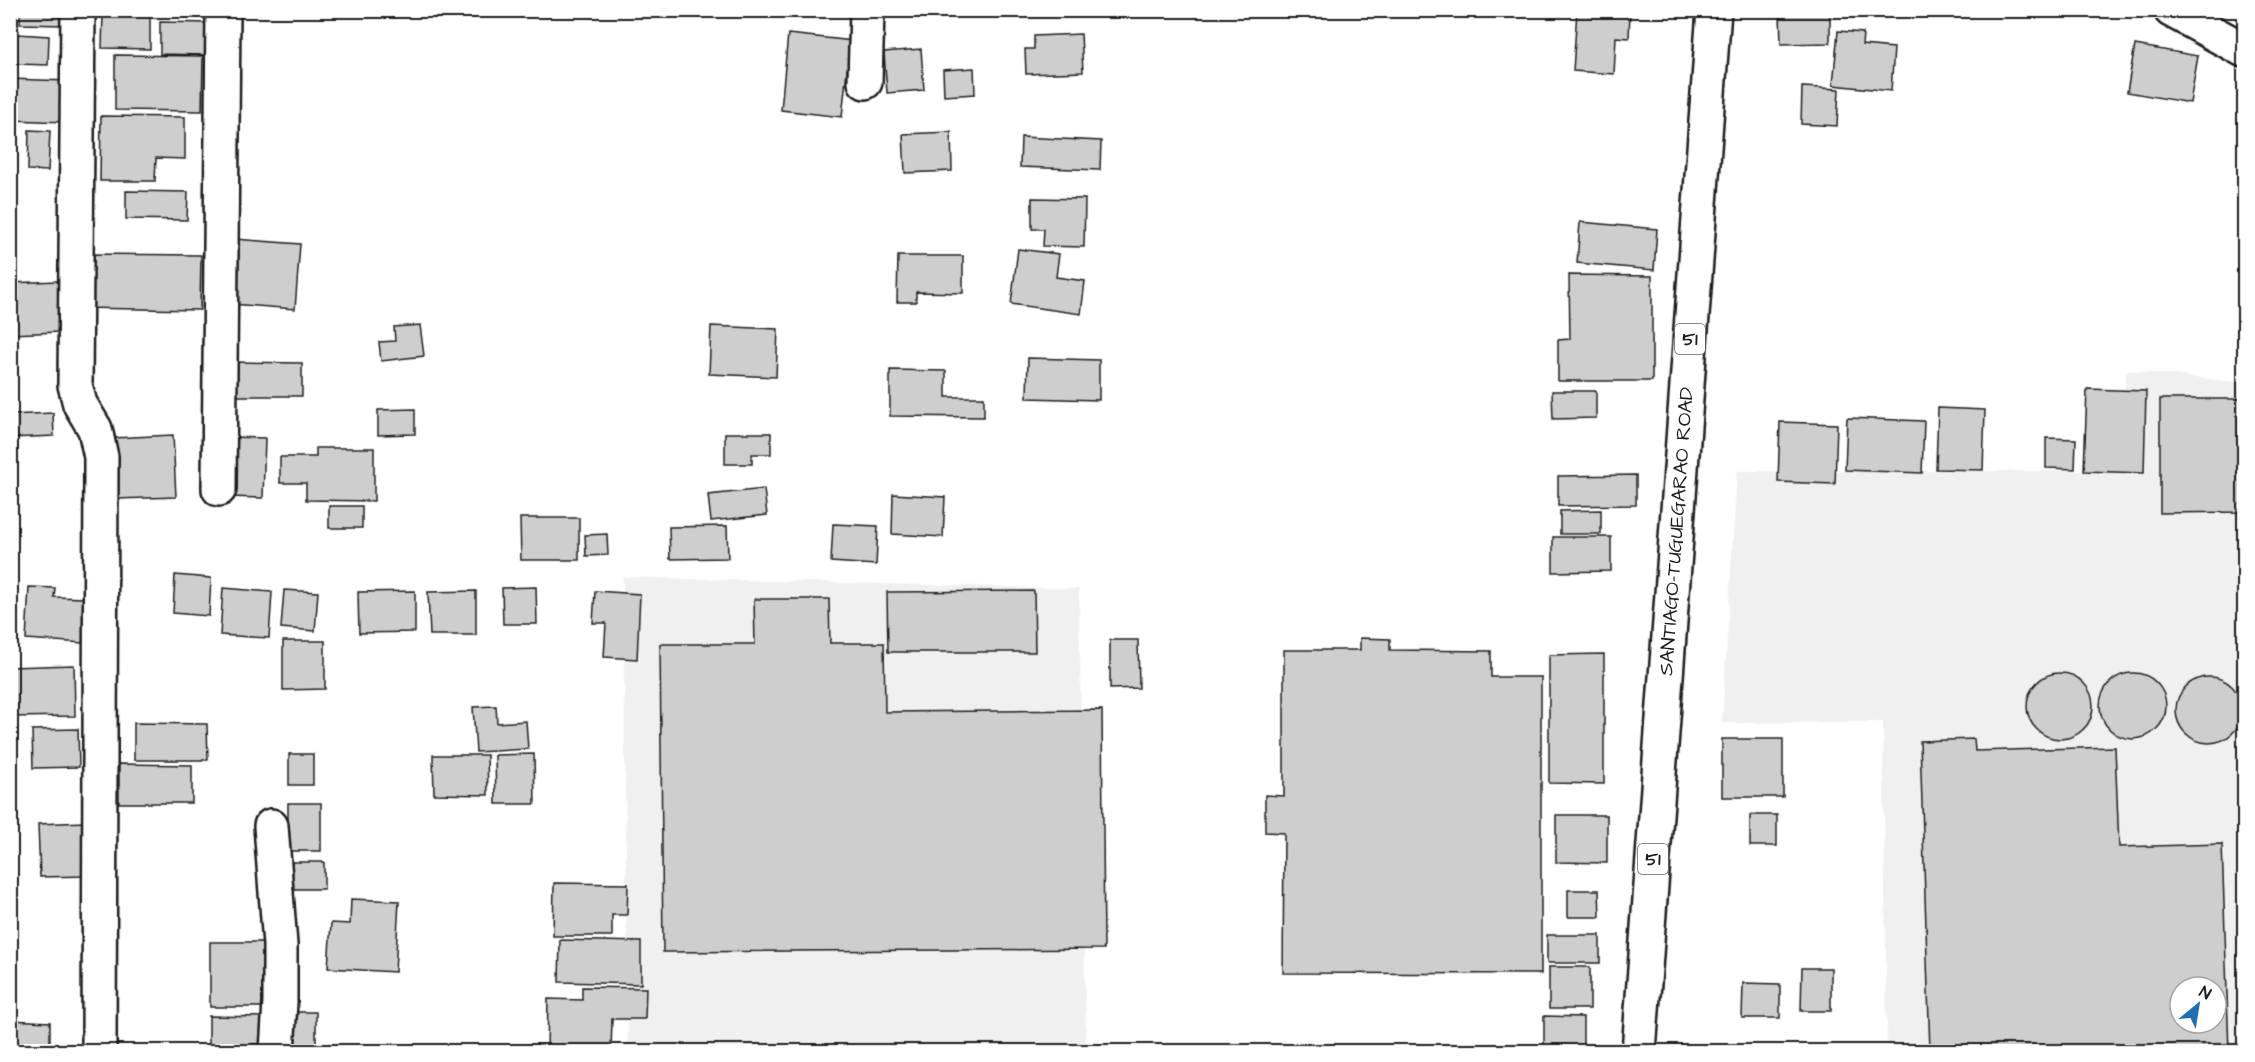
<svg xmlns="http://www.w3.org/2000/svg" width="2255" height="1062" viewBox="0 0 2255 1062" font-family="'Architects Daughter',sans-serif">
	<rect width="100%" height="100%" fill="#fff"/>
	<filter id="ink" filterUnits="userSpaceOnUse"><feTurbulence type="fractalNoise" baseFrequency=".0167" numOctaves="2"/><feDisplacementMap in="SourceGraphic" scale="12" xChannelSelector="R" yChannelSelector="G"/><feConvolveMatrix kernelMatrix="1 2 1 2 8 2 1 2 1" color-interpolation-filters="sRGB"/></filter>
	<g filter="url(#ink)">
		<path fill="#f0f0f0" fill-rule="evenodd" d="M 2126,370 L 2244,383 L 2244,1051 L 1887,1051 L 1883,722 L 1722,723 L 1737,471 L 2120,471 ZM 2180,987 L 2216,987 L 2216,1023 L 2180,1023 Z
			M 623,577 L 1079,589 L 1086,1051 L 628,1051 Z"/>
		<path fill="#cecece" stroke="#1c1c1c" stroke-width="1.5" fill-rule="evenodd" d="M 20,10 L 65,10 L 64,25 L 20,24 Z
			M 1577,10 L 1630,10 L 1629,38 L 1616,37 L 1614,74 L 1573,71 Z
			M 1830,12 L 1830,43 L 1781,44 L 1780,13 Z
			M 103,13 L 150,13 L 150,49 L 102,48 Z
			M 160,22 L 208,23 L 207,55 L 160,54 Z
			M 1838,31 L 1863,33 L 1862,45 L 1894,48 L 1891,91 L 1833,85 Z
			M 17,34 L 49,36 L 48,65 L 17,64 Z
			M 788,34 L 863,42 L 860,72 L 847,70 L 842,117 L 781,110 Z
			M 1081,34 L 1083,72 L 1026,74 L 1025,49 L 1034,49 L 1034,36 Z
			M 2135,45 L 2198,56 L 2190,103 L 2127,92 Z
			M 921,49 L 924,90 L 887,93 L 884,52 Z
			M 115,55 L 203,56 L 202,111 L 115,110 Z
			M 974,68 L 975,94 L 944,96 L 943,70 Z
			M 10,79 L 68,81 L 66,122 L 10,120 Z
			M 1802,87 L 1839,89 L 1837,126 L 1801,124 Z
			M 101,116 L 185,117 L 185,159 L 156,158 L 155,181 L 100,181 Z
			M 29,130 L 50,131 L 48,171 L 28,170 Z
			M 951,132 L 952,171 L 905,173 L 903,134 Z
			M 1021,137 L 1101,141 L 1100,170 L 1020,167 Z
			M 126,191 L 188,192 L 187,220 L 126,219 Z
			M 1032,198 L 1085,199 L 1084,247 L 1043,246 L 1044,229 L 1032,229 Z
			M 1580,222 L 1657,229 L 1654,270 L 1577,263 Z
			M 235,239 L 300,244 L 295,309 L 231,304 Z
			M 1018,249 L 1059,254 L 1056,277 L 1085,281 L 1081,314 L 1011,304 Z
			M 81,254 L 201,255 L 200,310 L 80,308 Z
			M 898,256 L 963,256 L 963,293 L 916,292 L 916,302 L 897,302 Z
			M 1569,275 L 1652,276 L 1652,381 L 1558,381 L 1558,340 L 1570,339 Z
			M 58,281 L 60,332 L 10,334 L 10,283 Z
			M 420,325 L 424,356 L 381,361 L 379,342 L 395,341 L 394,327 Z
			M 711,326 L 778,329 L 776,377 L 709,374 Z
			M 1028,358 L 1099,360 L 1099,400 L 1027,398 Z
			M 234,362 L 302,363 L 302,396 L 234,396 Z
			M 890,370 L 946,371 L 946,397 L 984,397 L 984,417 L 890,416 Z
			M 2087,389 L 2146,391 L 2144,473 L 2084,471 Z
			M 1552,391 L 1596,391 L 1596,418 L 1553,419 Z
			M 2160,399 L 2244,399 L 2244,512 L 2160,513 Z
			M 1938,408 L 1985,410 L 1983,470 L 1936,469 Z
			M 415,409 L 415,434 L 378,435 L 378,410 Z
			M 53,413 L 54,436 L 10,438 L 10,415 Z
			M 1847,418 L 1924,421 L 1922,473 L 1845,470 Z
			M 1780,422 L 1837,424 L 1835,484 L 1778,482 Z
			M 725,433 L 771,433 L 771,454 L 752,454 L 752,464 L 725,464 Z
			M 173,435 L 176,497 L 116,499 L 113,438 Z
			M 230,437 L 265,438 L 263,498 L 228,497 Z
			M 2046,438 L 2076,439 L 2075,469 L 2046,468 Z
			M 316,448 L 374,448 L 374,501 L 306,500 L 306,483 L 280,483 L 280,457 L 316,457 Z
			M 1636,475 L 1636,505 L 1558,506 L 1558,476 Z
			M 764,489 L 767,515 L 711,521 L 708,495 Z
			M 893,494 L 945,497 L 943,537 L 892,534 Z
			M 329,506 L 362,506 L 362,528 L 329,528 Z
			M 1601,510 L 1601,534 L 1560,534 L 1560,511 Z
			M 520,518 L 579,518 L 579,560 L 521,560 Z
			M 833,524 L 878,526 L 876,565 L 831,562 Z
			M 727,526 L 728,558 L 670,559 L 669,527 Z
			M 607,534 L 608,555 L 586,556 L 585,535 Z
			M 1553,537 L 1611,537 L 1611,571 L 1553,572 Z
			M 175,575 L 211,578 L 209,616 L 173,613 Z
			M 29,587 L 55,588 L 54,597 L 85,598 L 83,643 L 26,639 Z
			M 536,587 L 537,624 L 503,624 L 502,588 Z
			M 223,588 L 272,592 L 269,638 L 220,635 Z
			M 284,590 L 318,592 L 315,631 L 281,628 Z
			M 415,591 L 415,632 L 359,633 L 358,592 Z
			M 476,591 L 476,635 L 430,635 L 428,592 Z
			M 595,591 L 640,594 L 637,659 L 604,657 L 606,623 L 593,623 Z
			M 1034,591 L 1035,652 L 888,652 L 887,592 Z
			M 754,599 L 829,599 L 830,643 L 884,643 L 885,712 L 1102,710 L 1104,949 L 663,952 L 660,644 L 755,644 Z
			M 1360,638 L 1390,639 L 1390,650 L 1491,651 L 1491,677 L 1541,677 L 1541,974 L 1283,973 L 1284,833 L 1265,832 L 1265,795 L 1284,796 L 1284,650 L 1360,650 Z
			M 1110,640 L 1138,640 L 1139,688 L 1110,689 Z
			M 283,641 L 325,641 L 325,689 L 283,690 Z
			M 1604,654 L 1604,784 L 1549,783 L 1549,655 Z
			M 74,665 L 75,716 L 10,717 L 10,667 Z
			M2100 706a33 33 0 1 1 66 0a33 33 0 1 1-66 0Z
			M2027 706a33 33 0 1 1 66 0a33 33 0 1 1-66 0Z
			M2176 710a33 33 0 1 1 66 0a33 33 0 1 1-66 0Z
			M 496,706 L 497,723 L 526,721 L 528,749 L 476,752 L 473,707 Z
			M 134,723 L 207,724 L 208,760 L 134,760 Z
			M 78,729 L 79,767 L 33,768 L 32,730 Z
			M 1722,739 L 1783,739 L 1783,797 L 1722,797 Z
			M 1974,739 L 1975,751 L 2115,747 L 2119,847 L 2222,844 L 2229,1052 L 1930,1052 L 1920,741 ZM 2180,987 L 2216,987 L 2216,1023 L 2180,1023 Z
			M 289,754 L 313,754 L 313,785 L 289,785 Z
			M 534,754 L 535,804 L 496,804 L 495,755 Z
			M 433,755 L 487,755 L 488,795 L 434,794 Z
			M 119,764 L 192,765 L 192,803 L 119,803 Z
			M 288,803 L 321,803 L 321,851 L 288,851 Z
			M 1556,815 L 1607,815 L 1607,863 L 1556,862 Z
			M 1750,815 L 1777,815 L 1777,846 L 1750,846 Z
			M 85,822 L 86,876 L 40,877 L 38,824 Z
			M 292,862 L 324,862 L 324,889 L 292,889 Z
			M 554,883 L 628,884 L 627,915 L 612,915 L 612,936 L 553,936 Z
			M 1568,890 L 1599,890 L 1600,917 L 1568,917 Z
			M 351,899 L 399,901 L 395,972 L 328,968 L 331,923 L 350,924 Z
			M 1547,935 L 1600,935 L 1600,963 L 1547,963 Z
			M 560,940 L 641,942 L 641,984 L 559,982 Z
			M 210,942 L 266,942 L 267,1007 L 210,1007 Z
			M 1549,967 L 1590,967 L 1590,1009 L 1549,1009 Z
			M 1802,968 L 1831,968 L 1831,1011 L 1801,1011 Z
			M 1743,983 L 1780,984 L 1780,1018 L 1742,1018 Z
			M 582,987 L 646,988 L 645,1019 L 612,1019 L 611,1052 L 547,1052 L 548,999 L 582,1000 Z
			M 286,1012 L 316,1012 L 316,1052 L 286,1052 Z
			M 209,1016 L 268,1017 L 267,1044 L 253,1044 L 253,1052 L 209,1052 Z
			M 1544,1016 L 1583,1017 L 1583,1052 L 1544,1052 Z
			M 10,1020 L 50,1022 L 50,1044 L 26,1044 L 26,1052 L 10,1052 Z"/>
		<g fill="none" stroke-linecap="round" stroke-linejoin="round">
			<g stroke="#1c1c1c" stroke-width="38">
				<path id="street" d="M 78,10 L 75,385 L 80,404 L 95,429 L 101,457 L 99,1052
					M 2171,10 L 2244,50
					M 865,82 L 867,10
					M 219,489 L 223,10
					M 271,826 L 280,945 L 280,1002 L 277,1052"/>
			</g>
			<g stroke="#1c1c1c" stroke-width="38">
				<g id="highway">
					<path id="s1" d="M 1639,1052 L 1714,10"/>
				</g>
			</g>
			<use href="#street" stroke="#fff" stroke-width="33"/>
			<use href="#highway" stroke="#fff" stroke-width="33"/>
		</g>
	</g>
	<g text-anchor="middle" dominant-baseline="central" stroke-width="5" stroke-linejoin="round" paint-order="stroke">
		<g fill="#fff" stroke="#606060" stroke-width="1.5">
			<rect x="1675" y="324" width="30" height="30" rx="4.5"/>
			<rect x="1638" y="844" width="30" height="30" rx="4.5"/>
		</g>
		<g font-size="18" font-weight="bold" fill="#1c1c1c">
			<text x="1690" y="339">51</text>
			<text x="1653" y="859">51</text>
		</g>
		<g font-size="20" fill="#1c1c1c" stroke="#fff">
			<text stroke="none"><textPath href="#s1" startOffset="522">SANTIAGO-TUGUEGARAO ROAD</textPath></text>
		</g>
	</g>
	<rect width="2255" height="1062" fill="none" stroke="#fff" stroke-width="36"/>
	<rect x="18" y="18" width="2219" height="1026" fill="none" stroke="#1c1c1c" stroke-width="2" filter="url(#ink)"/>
	<g transform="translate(2198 1005) rotate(30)"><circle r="28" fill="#ffffff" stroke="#a4a4a4" stroke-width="1.5"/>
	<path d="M0-4.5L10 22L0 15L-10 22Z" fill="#1f6fb2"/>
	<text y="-9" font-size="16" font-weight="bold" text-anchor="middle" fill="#1c1c1c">N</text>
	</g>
</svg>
